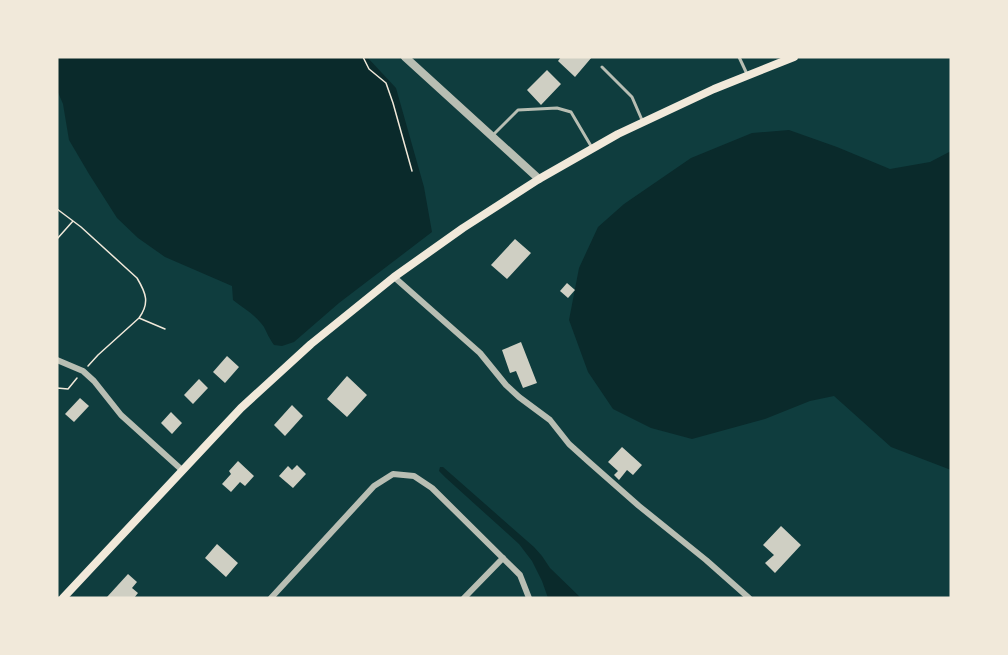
<svg xmlns="http://www.w3.org/2000/svg" width="1008" height="655" viewBox="0 0 1008 655" font-family="'Crimson Pro',serif">
	<rect width="100%" height="100%" fill="#0f3d3e"/>
	<path fill="#0a2a2b" d="M 57,57 L 367,57 L 396,88 L 424,187 L 432,232 L 339,303 L 294,342 L 282,346 L 274,345 C 269,338 267,333 264,327 C 256,315 243,308 233,300 L 232,286 L 165,257 L 138,238 L 117,218 L 89,174 L 69,140 L 63,104 L 57,90 Z
		M 789,130 L 837,147 L 890,169 L 930,162 L 951,151 L 951,470 L 891,447 L 834,396 L 810,401 L 765,419 L 692,439 L 651,428 L 613,409 L 588,372 L 569,320 L 579,268 L 598,227 L 624,204 L 691,158 L 752,133 Z
		M 440,467 L 443,467 L 534,547 L 542,556 L 550,568 L 581,598 L 548,598 L 542,581 L 532,561 L 519,544 L 446,478 L 439,471 Z"/>
	<path fill="#cfcfc3" d="M 561,57 L 592,57 L 575,77 L 558,61 Z
		M 547,70 L 561,84 L 541,105 L 527,90 Z
		M 515,239 L 531,253 L 507,279 L 491,265 Z
		M 567,283 L 575,290 L 568,298 L 560,291 Z
		M 521,342 L 537,383 L 523,388 L 516,371 L 510,373 L 502,350 Z
		M 227,356 L 239,367 L 225,383 L 213,372 Z
		M 347,376 L 367,395 L 347,417 L 327,399 Z
		M 199,379 L 208,388 L 193,404 L 184,395 Z
		M 80,398 L 89,406 L 74,422 L 65,414 Z
		M 292,405 L 303,416 L 285,436 L 274,425 Z
		M 171,412 L 182,423 L 172,434 L 161,423 Z
		M 622,447 L 642,465 L 633,475 L 627,470 L 619,480 L 614,475 L 618,471 L 608,462 Z
		M 238,461 L 254,476 L 245,486 L 240,482 L 231,492 L 222,484 L 231,474 L 229,471 Z
		M 297,465 L 306,474 L 293,488 L 279,476 L 288,466 L 292,470 Z
		M 781,526 L 801,545 L 775,573 L 765,563 L 774,555 L 763,545 Z
		M 217,544 L 238,563 L 226,577 L 205,558 Z
		M 128,574 L 137,582 L 132,588 L 138,593 L 134,598 L 108,598 L 107,597 Z"/>
	<g fill="none" stroke-linecap="round" stroke-linejoin="round">
		<path stroke="#f1e9da" stroke-width="1.5" d="M 363,57 L 369,69 L 386,83 L 393,103 L 412,171
			M 57,209 L 73,221
			M 57,239 L 73,221 L 81,227 L 137,278 C 146,293 150,303 139,318
			M 88,366 L 98,355 L 139,318 L 165,329
			M 57,388 L 68,389 L 77,378"/>
		<path stroke="#b8beb3" stroke-width="3" d="M 739,57 L 747,74
			M 602,67 L 632,97 L 642,120
			M 493,135 L 518,110 L 557,108 L 571,112 L 591,146"/>
		<path stroke="#b8beb3" stroke-width="6" d="M 394,277 L 480,353 L 506,385 L 519,397 L 550,420 L 569,444 L 589,462 L 639,506 L 706,560 L 749,598
			M 57,360 L 83,371 L 94,381 L 121,415 L 182,470
			M 271,598 L 374,486 L 393,474 L 414,476 L 432,488 L 520,575 L 529,598
			M 464,598 L 503,558"/>
		<path stroke="#b8beb3" stroke-width="8" d="M 405,57 L 539,179"/>
		<path stroke="#f1e9da" stroke-width="8" d="M 63,598 L 241,408 L 311,344 L 394,277 L 463,228 L 539,179 L 618,134 L 714,89 L 794,57"/>
	</g>
	<rect width="1008" height="655" fill="none" stroke="#f1e9da" stroke-width="117"/>
</svg>
